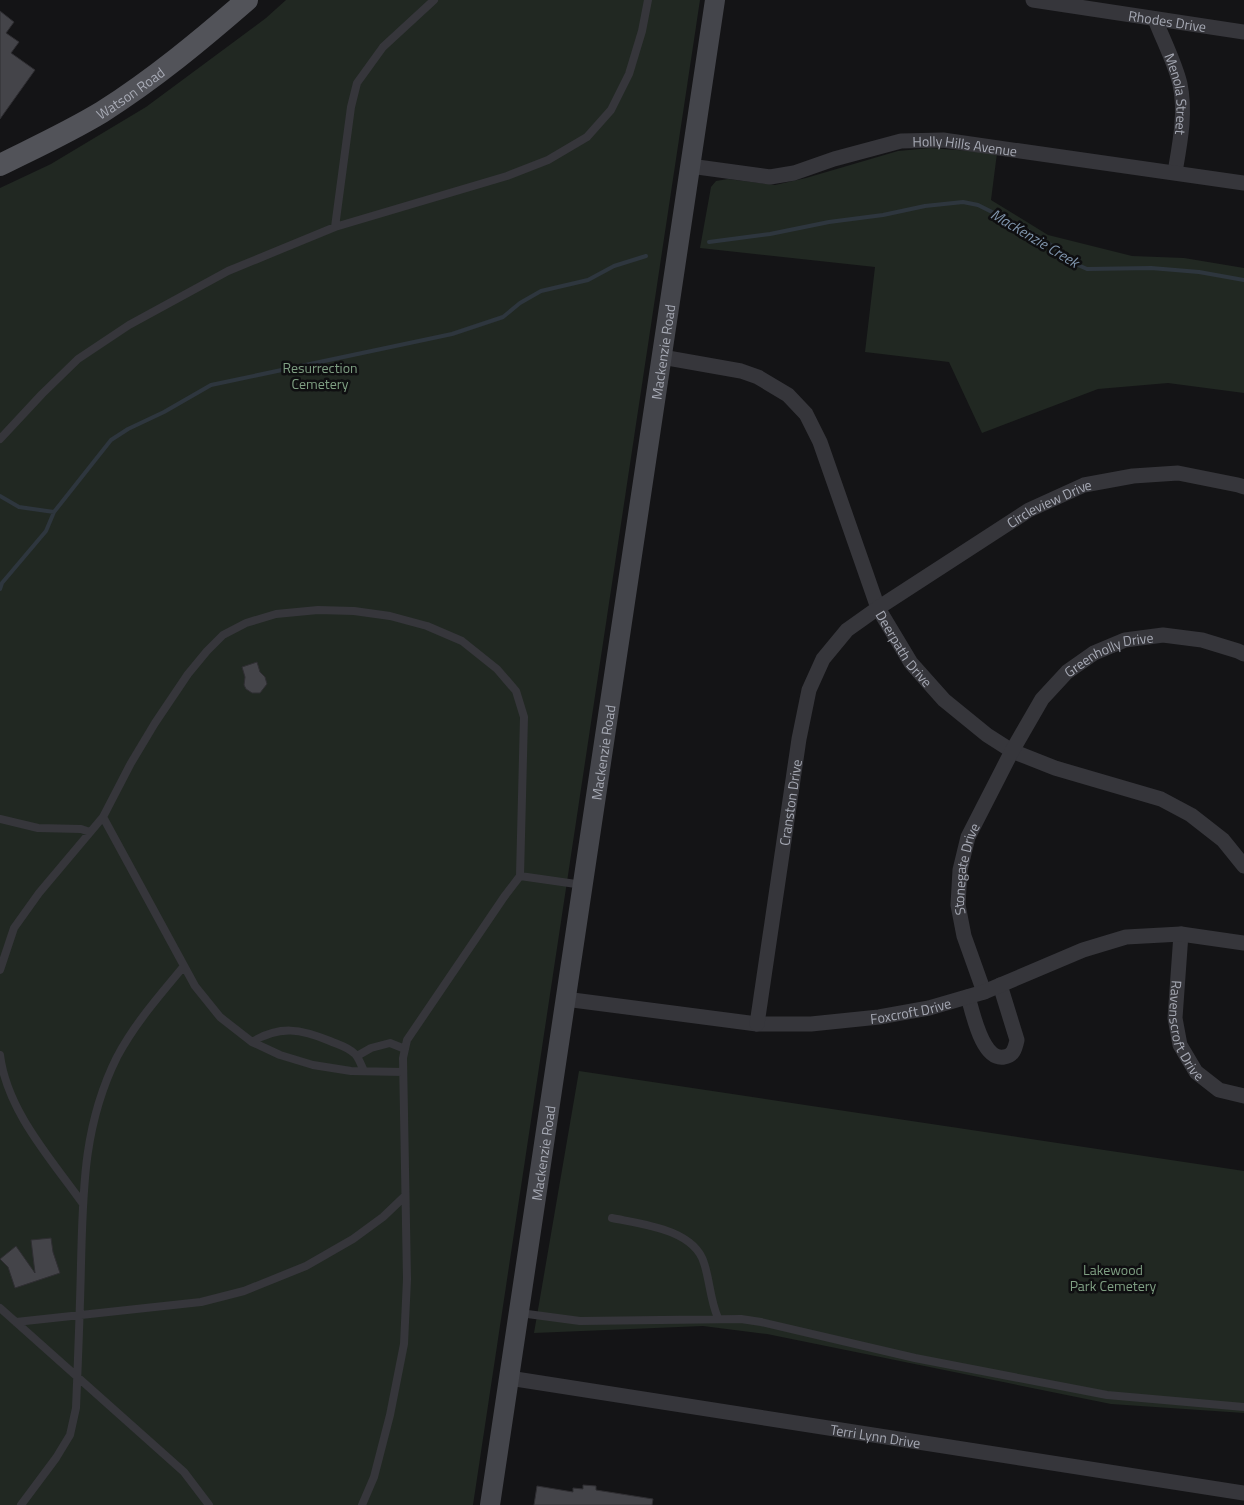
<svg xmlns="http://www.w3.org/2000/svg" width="1244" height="1505" viewBox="0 0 1244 1505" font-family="'Titillium Web',sans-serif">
	<rect width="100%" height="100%" fill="#141416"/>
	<path fill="#212822" d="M 286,0 L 700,0 L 473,1505 L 0,1505 L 0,188 L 51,164 L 146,107 L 266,18 Z
		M 930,148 L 997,153 L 991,200 L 1048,235 L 1132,256 L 1184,258 L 1244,268 L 1244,393 L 1168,383 L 1098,389 L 982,433 L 949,362 L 865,352 L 875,267 L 700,248 L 711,187 L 716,181 L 728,179 L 775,185 L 806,178 L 898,151 Z
		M 579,1071 L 1244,1171 L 1244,1413 L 1111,1404 L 767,1334 L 703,1326 L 534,1333 Z"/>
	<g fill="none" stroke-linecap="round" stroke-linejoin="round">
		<path stroke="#2e363e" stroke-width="4" d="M 709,242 L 770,234 L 829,222 L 883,215 L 925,206 L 963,202 L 978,205 L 1022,227 L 1057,249 L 1069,261 L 1087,269 L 1151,268 L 1199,272 L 1244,280
			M 0,496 L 19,507 L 54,512
			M 0,589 L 2,583 L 46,531 L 54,512 L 111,440 L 128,429 L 164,412 L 211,385 L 452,334 L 503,317 L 520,303 L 541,291 L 588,280 L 614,266 L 646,256"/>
	</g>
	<path fill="#444449" stroke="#2f2e32" d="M 0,11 L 14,22 L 6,33 L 19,42 L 11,53 L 35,70 L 0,119 Z
		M 257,662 L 260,672 L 265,677 L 267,684 L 260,693 L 252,693 L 246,689 L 244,685 L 245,677 L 242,667 Z
		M 51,1238 L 53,1252 L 60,1273 L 15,1288 L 8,1267 L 0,1259 L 16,1246 L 35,1273 L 31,1240 Z
		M 583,1485 L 596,1486 L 596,1490 L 653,1499 L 652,1505 L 534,1505 L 537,1486 L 573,1492 L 573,1488 L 583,1489 Z"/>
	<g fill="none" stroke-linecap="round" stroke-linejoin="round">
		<path stroke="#36363b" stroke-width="8" d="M 335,227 L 351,107 L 357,83 L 383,47 L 434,0
			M 0,439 L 42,394 L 78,359 L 129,325 L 228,271 L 335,227 L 507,176 L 548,160 L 587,137 L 611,110 L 629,74 L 642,31 L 648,0
			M 103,817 L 195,986 L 220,1017 L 252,1042 L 280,1055 L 313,1065 L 351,1071 L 403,1072
			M 0,819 L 38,828 L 81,829 L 90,832
			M 520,876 L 583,885
			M 0,970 L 14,928 L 39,893 L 103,817 L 131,763 L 155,723 L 188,674 L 207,651 L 223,635 L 246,623 L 276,614 L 318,610 L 354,611 L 390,616 L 427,626 L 462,641 L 497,669 L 516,691 L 524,717 L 520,876 L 504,897 L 407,1040 L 403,1058 L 407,1279 L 404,1344 L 390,1415 L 374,1477 L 362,1505
			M 252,1042 C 280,1025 301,1029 330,1041 C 339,1045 348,1047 355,1054 C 359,1058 361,1065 364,1071
			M 0,1055 C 7,1111 51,1159 83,1204
			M 357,1056 L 371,1048 L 390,1043 L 405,1049
			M 612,1218 C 641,1224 694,1229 704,1263 C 710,1281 710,1300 718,1318
			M 0,1308 L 184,1472 L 209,1505
			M 520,1313 L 580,1321 L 741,1319 L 761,1322 L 915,1358 L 1107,1395 L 1244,1407
			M 16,1322 L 201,1302 L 244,1291 L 306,1266 L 353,1239 L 383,1217 L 405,1196
			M 21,1505 L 56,1458 L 70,1435 L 76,1408 C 78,1360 80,1312 81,1264 C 83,1191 83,1125 117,1057 C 135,1023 160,995 184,966"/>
		<g stroke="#36363b" stroke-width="15">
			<path id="s1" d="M 1033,0 L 1244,32"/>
			<path id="s2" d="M 1155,19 C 1163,40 1175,63 1180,84 C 1186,113 1180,143 1175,172"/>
			<path id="s3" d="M 690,166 L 770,177 L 794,173 L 834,159 L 901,141 L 943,140 L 1244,183"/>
			<path id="s4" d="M 662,357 L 741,371 L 758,377 L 788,395 L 806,414 L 820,442 L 878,608 L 911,663 L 944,700 L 987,735 L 1012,751 L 1055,768 L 1161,799 L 1191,815 L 1223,840 L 1244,866"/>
			<path id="s5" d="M 1181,934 L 1175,1018 L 1180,1045 L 1196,1072 L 1219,1090 L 1244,1096"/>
			<path id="s6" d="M 984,992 L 964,936 L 958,905 L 960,870 L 968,837 L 1012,751 L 1042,699 L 1067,672 L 1094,653 L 1125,640 L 1163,635 L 1202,640 L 1238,651 L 1244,654"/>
			<path d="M 968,997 C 973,1013 982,1061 1004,1057 C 1013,1056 1015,1049 1017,1040 L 1000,985"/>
			<path id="s7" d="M 565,999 L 757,1024 L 811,1024 L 879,1017 L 929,1008 L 984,992 L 1083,950 L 1126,937 L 1181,934 L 1244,943"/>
			<path id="s8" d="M 757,1024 L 799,739 L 809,690 L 823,659 L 847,630 L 878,608 L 1029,510 L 1084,485 L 1133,476 L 1178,473 L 1238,485 L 1244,487"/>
			<path id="s9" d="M 509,1378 L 1244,1493"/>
		</g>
		<path stroke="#44454b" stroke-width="20" id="s10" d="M 490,1505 L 715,0"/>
		<path stroke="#525359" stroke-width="22" id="s11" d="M 0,165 C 34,148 69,132 102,112 C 154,79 201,40 247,0"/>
	</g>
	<g text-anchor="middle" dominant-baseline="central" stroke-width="5" stroke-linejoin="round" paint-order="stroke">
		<g font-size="14" fill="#a7aab5" stroke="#0f0f11">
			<text stroke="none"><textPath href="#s1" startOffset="136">Rhodes Drive</textPath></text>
			<text stroke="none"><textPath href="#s11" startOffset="149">Watson Road</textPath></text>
			<text stroke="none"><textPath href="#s2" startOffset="79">Menola Street</textPath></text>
			<text stroke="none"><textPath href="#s3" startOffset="281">Holly Hills Avenue</textPath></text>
			<text stroke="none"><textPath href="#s10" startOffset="1166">Mackenzie Road</textPath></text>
			<text stroke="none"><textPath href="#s8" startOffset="649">Circleview Drive</textPath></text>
			<text stroke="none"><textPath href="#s4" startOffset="415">Deerpath Drive</textPath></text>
			<text stroke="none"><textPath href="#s6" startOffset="400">Greenholly Drive</textPath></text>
			<text stroke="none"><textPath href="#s10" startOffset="761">Mackenzie Road</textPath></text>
			<text stroke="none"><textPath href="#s8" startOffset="224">Cranston Drive</textPath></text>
			<text stroke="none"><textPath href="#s6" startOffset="128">Stonegate Drive</textPath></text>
			<text stroke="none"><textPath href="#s7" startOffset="348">Foxcroft Drive</textPath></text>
			<text stroke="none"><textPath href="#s5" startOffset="99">Ravenscroft Drive</textPath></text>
			<text stroke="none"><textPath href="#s10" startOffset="356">Mackenzie Road</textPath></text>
			<text stroke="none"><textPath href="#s9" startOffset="371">Terri Lynn Drive</textPath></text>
		</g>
		<g font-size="14" fill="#7f9f83" stroke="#0f0f11">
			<text x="320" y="367">Resurrection<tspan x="320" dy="16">Cemetery</tspan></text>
			<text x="1113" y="1269">Lakewood<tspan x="1113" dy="16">Park Cemetery</tspan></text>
		</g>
		<g font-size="15" font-style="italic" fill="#8096ae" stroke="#0f0f11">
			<text transform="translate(1035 238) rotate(31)">MacKenzie Creek</text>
		</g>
	</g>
</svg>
